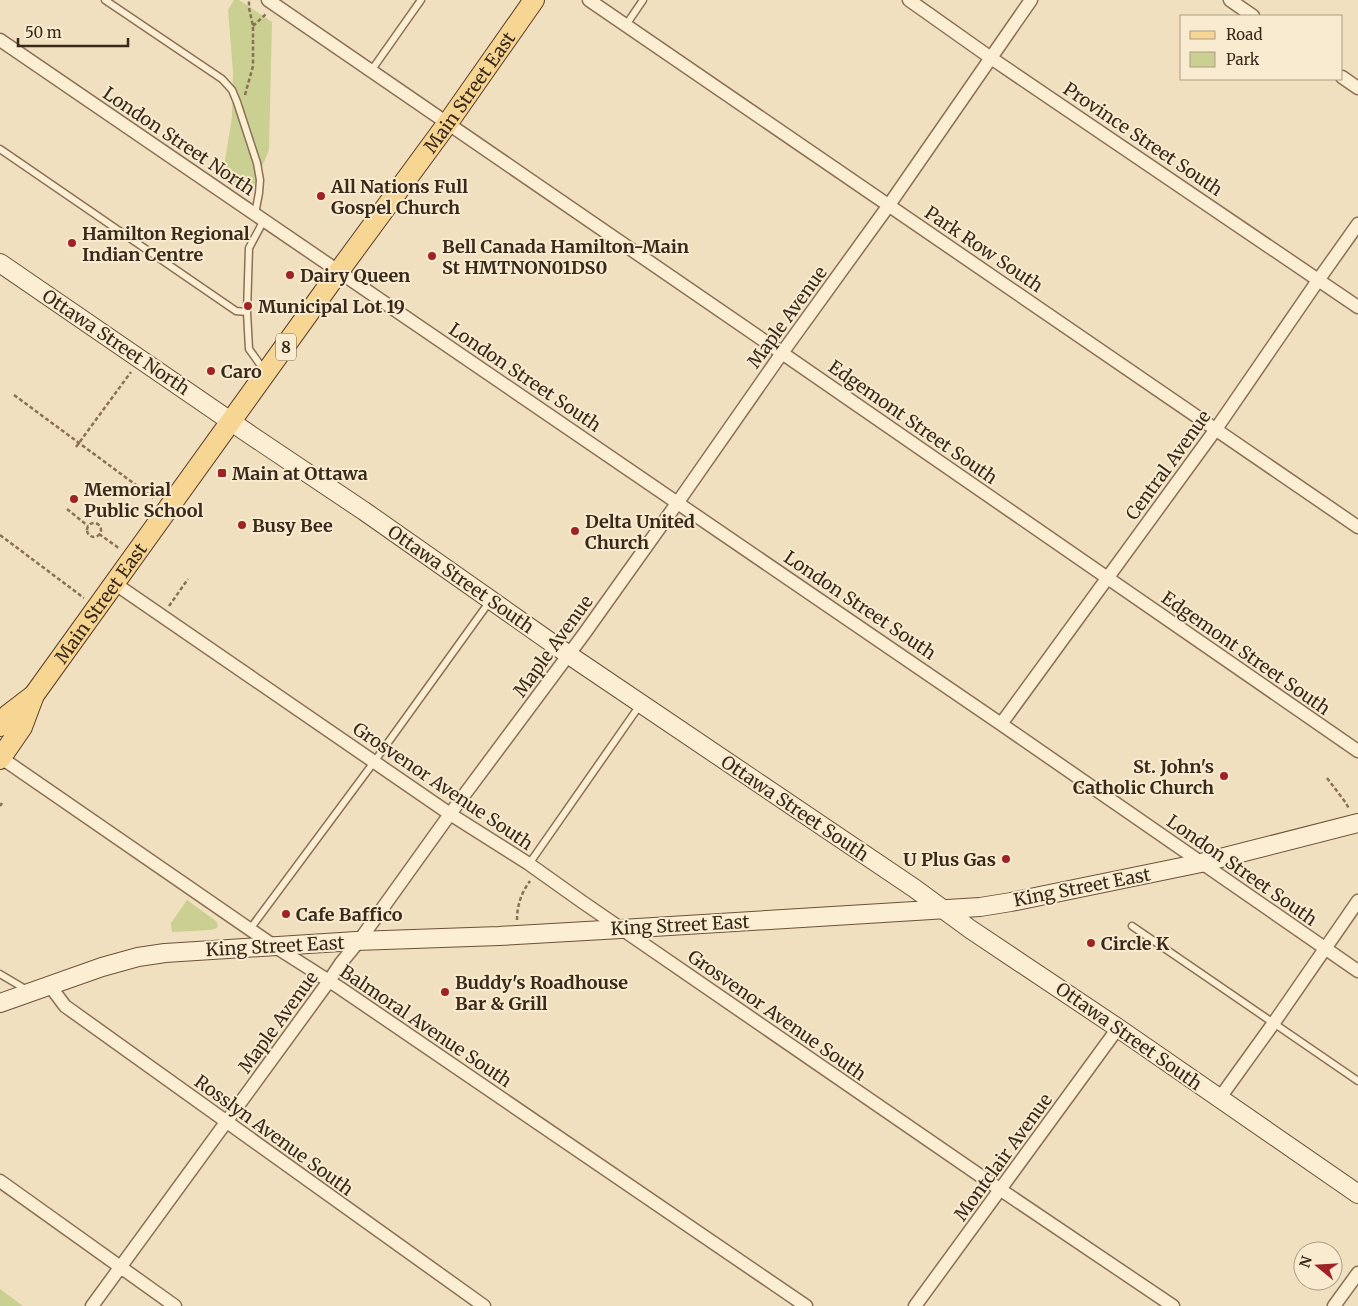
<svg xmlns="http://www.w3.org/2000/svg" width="1358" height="1306" viewBox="0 0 1358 1306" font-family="Merriweather,serif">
	<rect width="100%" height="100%" fill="#f1e0bf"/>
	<path fill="#cacf92" d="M 234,0 L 239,0 L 272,22 L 269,150 L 249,197 L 222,179 L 232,117 L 233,72 L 228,10 Z
		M 187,900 L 216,921 L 218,925 L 217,928 L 211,930 L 172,932 L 171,923 Z
		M 0,1289 L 23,1306 L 0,1306 Z"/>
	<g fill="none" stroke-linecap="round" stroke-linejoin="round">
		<g stroke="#8b7056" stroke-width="9">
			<path id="lane" d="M 105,0 L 222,79 L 232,90 L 237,102 L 257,163 L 260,180 L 259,193 L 255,214
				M 626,25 L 643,0
				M 371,71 L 421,0
				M 0,149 L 236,311 L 247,312
				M 264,220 L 249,248 L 247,312 L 249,349 L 264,370
				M 529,864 L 640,705
				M 1132,926 L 1358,1081
				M 250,929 L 374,762 L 490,601
				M 0,974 L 27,990"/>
		</g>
		<g stroke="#8b7056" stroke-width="15">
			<path id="street" d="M 268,0 L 782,353 L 1358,751
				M 589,0 L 1358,527
				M 909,0 L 991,58 L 1358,307
				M 1230,0 L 1253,16
				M 0,40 L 1001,724 L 1358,971
				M 1342,77 L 1358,88
				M 114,583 L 450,814 L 529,864 L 581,901 L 1001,1190 L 1173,1306
				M 1001,724 L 1216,429 L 1319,279 L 1358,224
				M 0,757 L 274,946 L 340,988 L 806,1306
				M 50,986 L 65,1006 L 484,1306
				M 1219,1099 L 1273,1024 L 1358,901
				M 0,1181 L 175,1306
				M 92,1306 L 329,981 L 341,963 L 359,941 L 450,814 L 584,634 L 678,502 L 782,353 L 889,205 L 1031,0
				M 915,1306 L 1118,1028
				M 1334,1306 L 1358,1273"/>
		</g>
		<g stroke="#6c5139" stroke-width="20">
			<path id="secondary" d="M 0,263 L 252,436 L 364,511 L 569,655 L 914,888 L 970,929 L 1118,1028 L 1358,1194
				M 0,1003 L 102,967 L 138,957 L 165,953 L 356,941 L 499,936 L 621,929 L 980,907 L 1011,902 L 1201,863 L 1358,823"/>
		</g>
		<g stroke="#583e2b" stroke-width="22">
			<g id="primary">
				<path id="s1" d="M 0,726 L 8,715 L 34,695 L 339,271 L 447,124 L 534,0"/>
				<path d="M 0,759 L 22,727 L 34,695"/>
			</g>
		</g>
		<path stroke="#8b7056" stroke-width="2.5" stroke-dasharray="4 2.5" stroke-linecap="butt" d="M 253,26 L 266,14
			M 245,95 L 253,66 L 253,26 L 249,8 L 249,0
			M 14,395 L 155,499
			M 76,447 L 131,372
			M 67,509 L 88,526
			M87 530a7 7 0 1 1 14 0a7 7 0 1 1-14 0Z
			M 99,534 L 120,549
			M 0,535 L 84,598
			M 169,606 L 188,579
			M 1327,778 L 1346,803 L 1349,809
			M 0,806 L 2,803
			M 517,920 C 517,906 521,893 530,881"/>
		<use href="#lane" stroke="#fbeed2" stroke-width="6"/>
		<use href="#street" stroke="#fbeed2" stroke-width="12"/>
		<use href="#secondary" stroke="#fbeed2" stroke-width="18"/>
		<use href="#primary" stroke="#f7d593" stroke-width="20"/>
	</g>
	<g fill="#9e2226" stroke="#f8ebcf" stroke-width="2">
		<circle cx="321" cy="196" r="5"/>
		<circle cx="72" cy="243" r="5"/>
		<circle cx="432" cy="256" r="5"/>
		<circle cx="290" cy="275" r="5"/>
		<circle cx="248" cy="306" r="5"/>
		<circle cx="211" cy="371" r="5"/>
		<rect x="217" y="468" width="10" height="10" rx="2.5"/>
		<circle cx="74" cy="499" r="5"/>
		<circle cx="242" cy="525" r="5"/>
		<circle cx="575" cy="531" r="5"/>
		<circle cx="1224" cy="776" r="5"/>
		<circle cx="1006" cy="859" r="5"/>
		<circle cx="286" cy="914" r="5"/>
		<circle cx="1091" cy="943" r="5"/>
		<circle cx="445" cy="992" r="5"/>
	</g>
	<g text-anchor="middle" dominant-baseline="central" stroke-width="4" stroke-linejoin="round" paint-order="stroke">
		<rect fill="#f8ebcf" stroke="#726351" stroke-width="1" x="276" y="333.5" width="20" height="27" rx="4"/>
		<g font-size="16" font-weight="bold" fill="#39291b">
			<text x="286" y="347">8</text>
		</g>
		<g font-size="18" fill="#39291b" stroke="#f8ebcf">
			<text stroke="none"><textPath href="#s1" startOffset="790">Main Street East</textPath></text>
			<text transform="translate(1143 139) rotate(34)">Province Street South</text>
			<text transform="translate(179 141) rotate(34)">London Street North</text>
			<text transform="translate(984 249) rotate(34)">Park Row South</text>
			<text transform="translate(787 317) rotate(-54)">Maple Avenue</text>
			<text transform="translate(116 342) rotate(34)">Ottawa Street North</text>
			<text transform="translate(525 377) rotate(34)">London Street South</text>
			<text transform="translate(913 422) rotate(35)">Edgemont Street South</text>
			<text transform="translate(1168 465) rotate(-54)">Central Avenue</text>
			<text transform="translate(461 579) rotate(35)">Ottawa Street South</text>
			<text stroke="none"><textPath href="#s1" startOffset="160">Main Street East</textPath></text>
			<text transform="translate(860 605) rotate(34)">London Street South</text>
			<text transform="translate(553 646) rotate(-54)">Maple Avenue</text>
			<text transform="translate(1246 653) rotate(35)">Edgemont Street South</text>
			<text transform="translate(443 786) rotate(34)">Grosvenor Avenue South</text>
			<text transform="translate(795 808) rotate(34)">Ottawa Street South</text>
			<text transform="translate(1242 870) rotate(35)">London Street South</text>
			<text transform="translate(1082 887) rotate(-11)">King Street East</text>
			<text transform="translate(680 925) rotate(-3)">King Street East</text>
			<text transform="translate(275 946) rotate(-3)">King Street East</text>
			<text transform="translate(777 1015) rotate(35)">Grosvenor Avenue South</text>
			<text transform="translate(278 1022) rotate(-54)">Maple Avenue</text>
			<text transform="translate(426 1026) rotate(34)">Balmoral Avenue South</text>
			<text transform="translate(1129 1036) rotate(35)">Ottawa Street South</text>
			<text transform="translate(274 1135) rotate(36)">Rosslyn Avenue South</text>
			<text transform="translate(1003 1157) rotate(-54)">Montclair Avenue</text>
		</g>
		<g font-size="18" font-weight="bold" fill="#39291b" stroke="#f8ebcf" text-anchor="start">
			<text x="331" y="186">All Nations Full<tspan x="331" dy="21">Gospel Church</tspan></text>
			<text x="82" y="233">Hamilton Regional<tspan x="82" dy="21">Indian Centre</tspan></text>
			<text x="442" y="246">Bell Canada Hamilton-Main<tspan x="442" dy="21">St HMTNON01DS0</tspan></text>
			<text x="300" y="275">Dairy Queen</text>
			<text x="258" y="306">Municipal Lot 19</text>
			<text x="221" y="371">Caro</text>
			<text x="232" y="473">Main at Ottawa</text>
			<text x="84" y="489">Memorial<tspan x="84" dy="21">Public School</tspan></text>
			<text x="585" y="521">Delta United<tspan x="585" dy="21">Church</tspan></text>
			<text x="252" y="525">Busy Bee</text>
			<text x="1214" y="766" text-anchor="end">St. John's<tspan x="1214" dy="21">Catholic Church</tspan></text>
			<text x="996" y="859" text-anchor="end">U Plus Gas</text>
			<text x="296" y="914">Cafe Baffico</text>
			<text x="1101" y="943">Circle K</text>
			<text x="455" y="982">Buddy's Roadhouse<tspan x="455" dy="21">Bar &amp; Grill</tspan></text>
		</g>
	</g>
	<rect x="1180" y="15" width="162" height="65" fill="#f8ebcf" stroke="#ac9d87"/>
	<rect x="1190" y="31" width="25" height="8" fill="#f7d593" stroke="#ac9d87"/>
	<text x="1226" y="40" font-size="15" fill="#39291b">Road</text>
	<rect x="1190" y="52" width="25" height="15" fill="#cacf92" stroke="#ac9d87"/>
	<text x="1226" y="65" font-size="15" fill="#39291b">Park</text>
	<g transform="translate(1318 1266) rotate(288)"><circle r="24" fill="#f8ebcf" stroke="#ac9d87"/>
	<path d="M0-4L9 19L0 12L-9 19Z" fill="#9e2226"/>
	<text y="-8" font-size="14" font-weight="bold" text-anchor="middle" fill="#39291b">N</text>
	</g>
	<path d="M18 38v8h110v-8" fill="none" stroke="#39291b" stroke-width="2.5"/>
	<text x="25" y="38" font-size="15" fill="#39291b" stroke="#f8ebcf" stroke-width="4" paint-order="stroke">50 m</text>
</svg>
